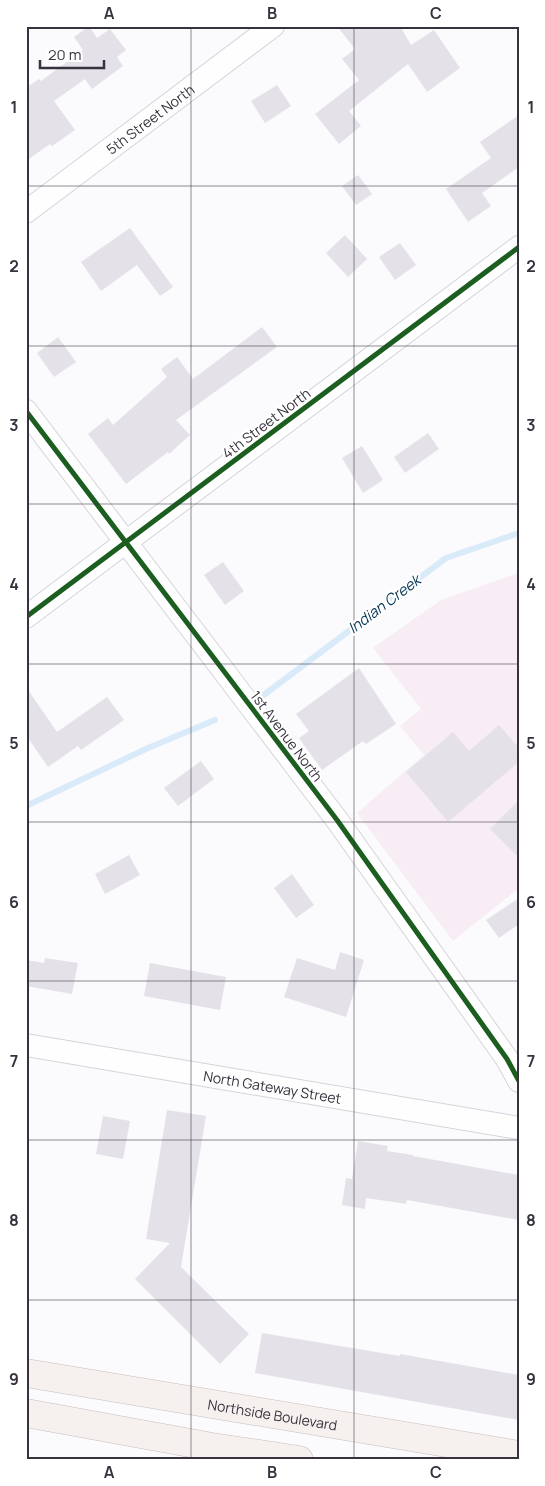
<svg xmlns="http://www.w3.org/2000/svg" width="545" height="1486" viewBox="0 0 545 1486" font-family="Manrope,sans-serif">
	<rect width="100%" height="100%" fill="#fbfafd"/>
	<path fill="#f8edf4" d="M 519,573 L 519,888 L 453,941 L 357,813 L 424,755 L 400,726 L 421,709 L 373,648 L 441,600 Z"/>
	<g fill="none" stroke-linecap="round" stroke-linejoin="round">
		<path stroke="#d9eaf9" stroke-width="6" d="M 261,697 L 446,558 L 519,533
			M 26,806 L 148,748 L 215,720"/>
	</g>
	<path fill="#e4e2e8" d="M 89,26 L 97,38 L 110,29 L 126,50 L 117,57 L 123,66 L 92,89 L 85,79 L 54,101 L 75,130 L 52,146 L 50,144 L 26,161 L 26,88 L 39,79 L 41,81 L 83,50 L 74,37 Z
		M 337,26 L 400,26 L 411,45 L 434,30 L 460,68 L 427,92 L 408,64 L 349,111 L 361,126 L 339,144 L 315,114 L 359,80 L 342,59 L 355,49 Z
		M 277,85 L 291,106 L 265,123 L 251,101 Z
		M 519,115 L 519,167 L 482,193 L 491,206 L 468,222 L 446,189 L 491,158 L 480,142 Z
		M 358,175 L 372,194 L 356,205 L 342,186 Z
		M 130,228 L 173,287 L 160,296 L 137,265 L 101,291 L 81,262 Z
		M 345,235 L 367,259 L 348,277 L 326,253 Z
		M 400,243 L 416,265 L 395,280 L 379,257 Z
		M 262,327 L 277,347 L 176,420 L 190,435 L 169,454 L 168,452 L 126,484 L 88,434 L 108,418 L 113,425 L 167,377 L 161,369 L 177,357 L 193,379 Z
		M 58,337 L 76,362 L 54,377 L 37,353 Z
		M 428,433 L 439,449 L 405,473 L 394,457 Z
		M 362,446 L 383,480 L 363,493 L 342,458 Z
		M 223,562 L 244,591 L 225,605 L 204,575 Z
		M 359,668 L 396,724 L 366,744 L 363,741 L 322,770 L 299,738 L 309,731 L 296,714 Z
		M 26,687 L 57,732 L 107,697 L 124,720 L 81,750 L 78,746 L 48,767 L 26,735 Z
		M 499,725 L 519,748 L 519,762 L 448,822 L 406,772 L 453,732 L 469,751 Z
		M 201,761 L 214,779 L 178,806 L 164,788 Z
		M 519,800 L 519,858 L 490,829 Z
		M 129,855 L 140,875 L 105,894 L 95,874 Z
		M 292,874 L 314,905 L 296,918 L 274,888 Z
		M 519,898 L 519,924 L 499,938 L 486,920 Z
		M 340,952 L 364,960 L 346,1017 L 284,997 L 297,958 L 335,970 Z
		M 45,958 L 78,963 L 72,994 L 26,986 L 26,960 L 44,963 Z
		M 150,963 L 226,977 L 220,1010 L 144,996 Z
		M 167,1110 L 206,1116 L 181,1267 L 249,1334 L 220,1364 L 135,1279 L 170,1243 L 146,1239 Z
		M 103,1116 L 130,1121 L 123,1159 L 96,1154 Z
		M 358,1141 L 388,1146 L 387,1151 L 413,1155 L 413,1156 L 519,1175 L 519,1220 L 407,1200 L 406,1204 L 366,1198 L 365,1209 L 342,1205 L 346,1178 L 352,1179 Z
		M 262,1333 L 400,1356 L 400,1354 L 519,1375 L 519,1420 L 255,1373 Z"/>
	<g fill="none" stroke-linecap="round" stroke-linejoin="round">
		<g stroke="#d6d4da" stroke-width="24">
			<g id="minor">
				<path id="s1" d="M 26,212 L 273,26"/>
				<path d="M 26,411 L 337,820 L 507,1059 L 519,1081"/>
				<path d="M 26,617 L 519,247"/>
				<path id="s2" d="M 26,1045 L 519,1128"/>
			</g>
		</g>
		<g stroke="#c8bebd" stroke-width="29">
			<g id="major">
				<path id="s3" d="M 26,1373 L 519,1455"/>
				<path d="M 26,1413 L 212,1447 L 299,1460"/>
			</g>
		</g>
		<use href="#minor" stroke="#fefeff" stroke-width="22"/>
		<use href="#major" stroke="#f6f1ef" stroke-width="28"/>
		<g stroke="#fff" stroke-width="8">
			<path id="cycleway" d="M 26,411 L 337,820 L 507,1059 L 519,1081
				M 26,617 L 519,247"/>
		</g>
		<use href="#cycleway" stroke="#1b5e20" stroke-width="5"/>
	</g>
	<path fill="none" stroke="#37323d" stroke-width="1" stroke-opacity="0.55" d="M 191,26 L 191,1460M 354,26 L 354,1460M 26,186 L 519,186M 26,346 L 519,346M 26,504 L 519,504M 26,664 L 519,664M 26,822 L 519,822M 26,981 L 519,981M 26,1140 L 519,1140M 26,1300 L 519,1300"/>
	<g text-anchor="middle" dominant-baseline="central" stroke-width="4.5" stroke-linejoin="round" paint-order="stroke">
		<g font-size="14" fill="#37323d" stroke="#fff">
			<text stroke="none"><textPath href="#s1" startOffset="155">5th Street North</textPath></text>
			<text transform="translate(266 423) rotate(-37)">4th Street North</text>
			<text transform="translate(287 736) rotate(53)">1st Avenue North</text>
			<text stroke="none"><textPath href="#s2" startOffset="250">North Gateway Street</textPath></text>
			<text stroke="none"><textPath href="#s3" startOffset="250">Northside Boulevard</textPath></text>
		</g>
		<g font-size="15" font-style="italic" fill="#033454" stroke="#fff">
			<text transform="translate(384 604) rotate(-37)">Indian Creek</text>
		</g>
	</g>
	<rect width="545" height="1486" fill="none" stroke="#ffffff" stroke-width="55"/>
	<path d="M40 60v8h64v-8" fill="none" stroke="#37323d" stroke-width="2.5"/>
	<text x="48" y="60" font-size="15" fill="#37323d" stroke="#ffffff" stroke-width="4" paint-order="stroke">20 m</text>
	<rect x="28" y="28" width="490" height="1430" fill="none" stroke="#37323d" stroke-width="2"/>
	<g font-size="16" text-anchor="middle" font-weight="bold" fill="#37323d">
		<text x="109" y="19">A</text>
		<text x="272" y="19">B</text>
		<text x="436" y="19">C</text>
		<text x="14" y="113">1</text>
		<text x="531" y="113">1</text>
		<text x="14" y="272">2</text>
		<text x="531" y="272">2</text>
		<text x="14" y="431">3</text>
		<text x="531" y="431">3</text>
		<text x="14" y="590">4</text>
		<text x="531" y="590">4</text>
		<text x="14" y="749">5</text>
		<text x="531" y="749">5</text>
		<text x="14" y="908">6</text>
		<text x="531" y="908">6</text>
		<text x="14" y="1067">7</text>
		<text x="531" y="1067">7</text>
		<text x="14" y="1226">8</text>
		<text x="531" y="1226">8</text>
		<text x="14" y="1385">9</text>
		<text x="531" y="1385">9</text>
		<text x="109" y="1478">A</text>
		<text x="272" y="1478">B</text>
		<text x="436" y="1478">C</text>
	</g>
</svg>
